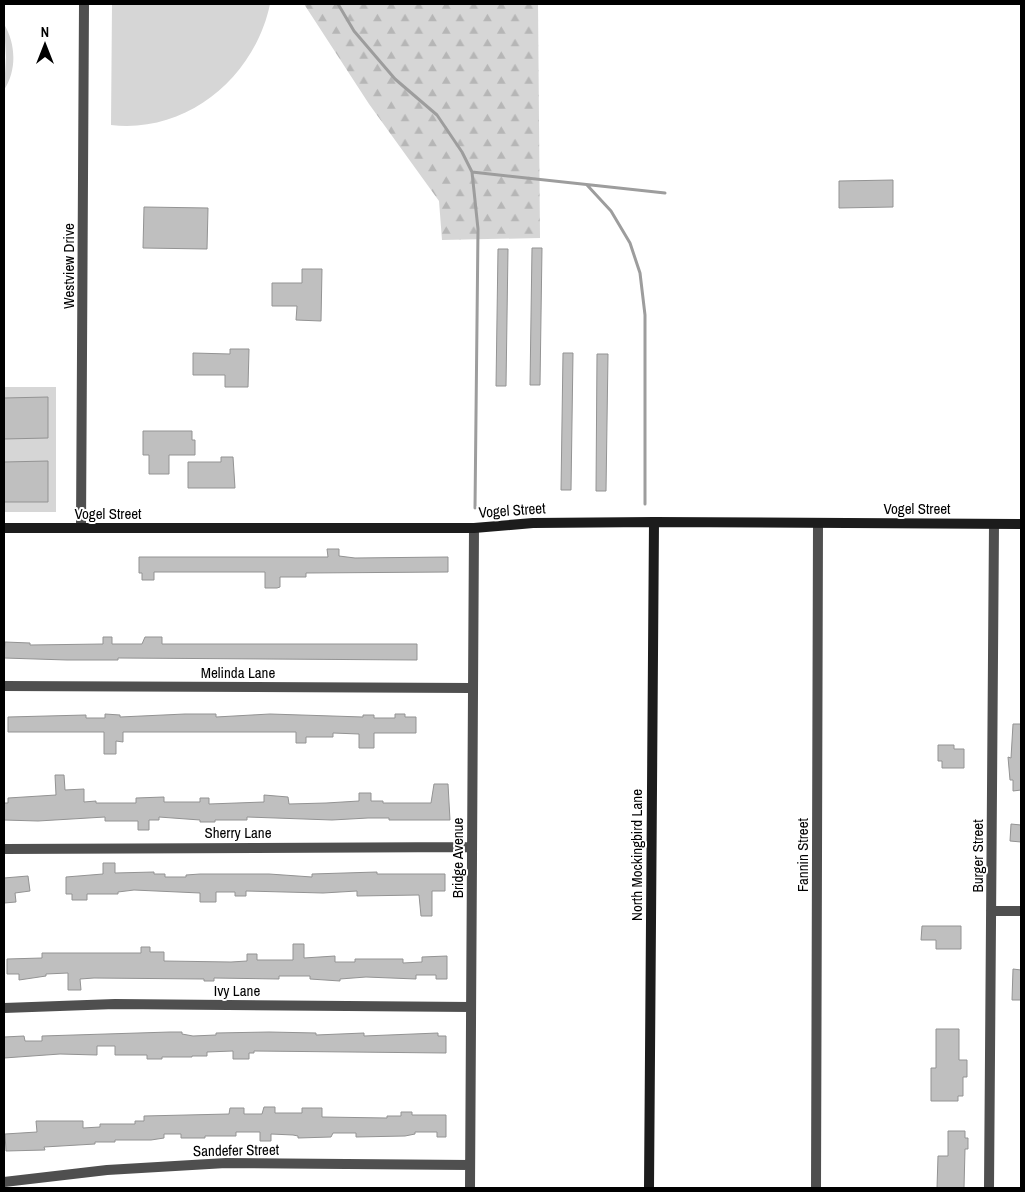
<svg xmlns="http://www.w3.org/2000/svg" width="1025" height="1192" viewBox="0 0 1025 1192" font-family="'Archivo Narrow',sans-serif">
	<defs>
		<pattern id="forest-firs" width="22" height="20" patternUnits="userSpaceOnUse" patternTransform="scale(1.25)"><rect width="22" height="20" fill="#d6d6d6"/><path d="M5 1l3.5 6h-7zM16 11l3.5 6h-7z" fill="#b6b6b6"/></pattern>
	</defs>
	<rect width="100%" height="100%" fill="#fff"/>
	<path fill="url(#forest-firs)" d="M 304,4 L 538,4 L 540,238 L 442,240 L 439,201 L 369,104 Z"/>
	<path fill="#d6d6d6" d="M 112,4 L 270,4 C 255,77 187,134 111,125 Z
		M 4,24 C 16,44 17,70 4,90 L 6,57 Z
		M 4,387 L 56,387 L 56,512 L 4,512 Z"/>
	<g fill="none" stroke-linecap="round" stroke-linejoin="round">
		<path stroke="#9d9d9d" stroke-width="3" d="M 338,4 L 354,31 L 395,79 L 437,115 L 462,152 L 472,172 L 478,229 L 475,508
			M 472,172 L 665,193
			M 587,185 L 611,211 L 630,243 L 640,273 L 645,315 L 645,504"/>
	</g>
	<path fill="#bfbfbf" stroke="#939393" d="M 893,180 L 893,207 L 839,208 L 839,181 Z
		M 144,207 L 208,208 L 207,249 L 143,248 Z
		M 532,248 L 542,248 L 540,385 L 530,385 Z
		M 498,249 L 508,249 L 506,386 L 496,386 Z
		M 302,269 L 322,269 L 321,321 L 296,320 L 297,306 L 272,306 L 272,283 L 302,283 Z
		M 230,349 L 249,349 L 248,387 L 225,387 L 225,375 L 193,375 L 193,353 L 230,354 Z
		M 563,353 L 573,353 L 571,490 L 561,490 Z
		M 597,354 L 608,354 L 606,491 L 596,491 Z
		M 48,397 L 48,438 L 4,439 L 4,398 Z
		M 143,431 L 192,431 L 192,440 L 195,440 L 195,455 L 169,455 L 169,474 L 149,474 L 149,455 L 143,455 Z
		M 221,457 L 233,457 L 235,488 L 188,488 L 188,462 L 221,462 Z
		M 48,461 L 48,502 L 4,502 L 4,462 Z
		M 327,549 L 339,549 L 339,556 L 355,558 L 448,557 L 448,572 L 306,573 L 306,577 L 280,577 L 280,587 L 277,588 L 265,588 L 265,572 L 154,572 L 154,580 L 142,580 L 142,573 L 139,573 L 139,557 L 328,557 Z
		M 103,637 L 112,637 L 112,644 L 142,644 L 145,637 L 162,637 L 162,644 L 417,644 L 417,660 L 118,658 L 118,660 L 67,660 L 4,658 L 5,642 L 30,643 L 30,645 L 103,644 Z
		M 105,714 L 120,715 L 120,717 L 185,714 L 216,714 L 216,717 L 270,714 L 363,717 L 363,715 L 374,715 L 374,718 L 395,718 L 395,714 L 405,714 L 405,717 L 416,717 L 416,733 L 374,733 L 374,748 L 359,748 L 359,734 L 333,733 L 333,737 L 306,737 L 306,743 L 296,743 L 296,732 L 123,732 L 123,742 L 116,741 L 116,754 L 104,754 L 104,732 L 8,732 L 8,717 L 86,715 L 86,718 L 105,718 Z
		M 1013,724 L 1021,724 L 1021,790 L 1013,791 L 1013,780 L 1010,780 L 1008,757 L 1011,758 Z
		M 938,745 L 954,745 L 954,749 L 964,749 L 964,768 L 942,768 L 942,761 L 938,761 Z
		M 55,775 L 64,775 L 65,790 L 84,789 L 84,802 L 96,801 L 96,803 L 136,803 L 136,798 L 164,797 L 164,802 L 200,802 L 200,798 L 209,798 L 209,804 L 264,802 L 264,795 L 288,797 L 289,804 L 326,803 L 359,801 L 359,793 L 371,793 L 371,801 L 383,801 L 383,803 L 431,803 L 434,784 L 448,784 L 450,820 L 389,820 L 389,818 L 368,818 L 332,820 L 247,817 L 247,820 L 215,820 L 215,822 L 200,822 L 200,820 L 159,817 L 159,820 L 149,820 L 149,830 L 138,830 L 138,821 L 105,821 L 105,817 L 38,821 L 4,820 L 4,803 L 8,803 L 8,798 L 56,795 Z
		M 1011,824 L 1021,825 L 1021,842 L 1010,841 Z
		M 103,863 L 115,863 L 115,873 L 154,872 L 154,874 L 165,874 L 165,877 L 186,877 L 186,875 L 200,874 L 269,874 L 312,877 L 312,874 L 377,872 L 377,874 L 445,874 L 445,891 L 432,891 L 432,916 L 421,916 L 419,895 L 357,896 L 357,891 L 323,893 L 246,891 L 246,896 L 235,896 L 235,892 L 216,892 L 216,902 L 200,902 L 200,893 L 134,890 L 118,892 L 118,894 L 87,894 L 87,900 L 72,900 L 72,894 L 66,894 L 66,877 L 103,874 Z
		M 28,876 L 30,891 L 15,893 L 16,902 L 4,903 L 4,878 Z
		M 922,926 L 961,926 L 961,949 L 936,949 L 936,940 L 921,940 Z
		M 293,944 L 304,944 L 304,958 L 335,956 L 335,962 L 355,962 L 355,959 L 403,959 L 403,963 L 422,962 L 422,957 L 447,956 L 447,979 L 436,979 L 436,975 L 416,975 L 416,979 L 366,977 L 340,979 L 340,981 L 310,979 L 310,976 L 279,976 L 279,979 L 214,978 L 214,981 L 204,981 L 204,979 L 94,978 L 80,979 L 81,990 L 68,990 L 68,973 L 46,974 L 46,976 L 19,980 L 19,974 L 7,974 L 7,959 L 42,958 L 42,953 L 141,953 L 141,947 L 150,947 L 150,952 L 164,952 L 164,961 L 231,962 L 247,961 L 247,954 L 257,954 L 257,960 L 293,960 Z
		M 1013,969 L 1021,970 L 1021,1000 L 1012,1000 Z
		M 936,1029 L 959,1029 L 959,1060 L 967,1060 L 967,1077 L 963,1077 L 963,1096 L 958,1096 L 958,1101 L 931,1101 L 931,1068 L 936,1068 Z
		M 170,1032 L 182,1032 L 182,1034 L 193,1036 L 216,1035 L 216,1033 L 269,1032 L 316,1033 L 316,1035 L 364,1033 L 364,1036 L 438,1033 L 438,1036 L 446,1036 L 446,1053 L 254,1051 L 254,1053 L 249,1053 L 249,1059 L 233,1059 L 233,1051 L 207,1052 L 207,1056 L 192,1056 L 192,1057 L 162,1057 L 162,1059 L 147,1059 L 147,1055 L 115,1055 L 115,1046 L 97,1046 L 97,1055 L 60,1054 L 4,1058 L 4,1037 L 24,1036 L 25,1041 L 42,1041 L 42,1036 Z
		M 264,1107 L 275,1107 L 275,1113 L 302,1113 L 302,1108 L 322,1108 L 322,1117 L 387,1118 L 387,1116 L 401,1116 L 401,1112 L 412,1112 L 412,1115 L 446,1115 L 446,1137 L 437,1137 L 437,1132 L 415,1132 L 415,1134 L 405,1136 L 356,1137 L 356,1133 L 333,1133 L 331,1137 L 298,1138 L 298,1136 L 293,1135 L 271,1134 L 271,1141 L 260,1141 L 260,1132 L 236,1132 L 236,1136 L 205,1136 L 205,1138 L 181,1138 L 181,1134 L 164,1134 L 164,1138 L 151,1140 L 115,1140 L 115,1142 L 95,1142 L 95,1144 L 44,1147 L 45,1150 L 6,1151 L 5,1134 L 37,1132 L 36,1121 L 83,1121 L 83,1128 L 100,1127 L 100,1124 L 135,1124 L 135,1121 L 144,1121 L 144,1116 L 229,1114 L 230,1108 L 244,1108 L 244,1114 L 262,1114 Z
		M 948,1131 L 965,1131 L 965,1138 L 968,1138 L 968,1149 L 965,1149 L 964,1188 L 937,1188 L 938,1156 L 948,1156 Z"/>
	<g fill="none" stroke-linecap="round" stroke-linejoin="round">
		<path stroke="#4f4f4f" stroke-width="10" d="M 81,528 L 84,4
			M 4,686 L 472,688
			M 4,849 L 472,847
			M 991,911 L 1021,911
			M 4,1008 L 115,1004 L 471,1007
			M 4,1182 L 107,1170 L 226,1163 L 470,1165
			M 470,1188 L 474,528
			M 816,1188 L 818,523
			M 989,1188 L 994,524"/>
		<path stroke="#1c1c1c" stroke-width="10" d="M 4,528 L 474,528 L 533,523 L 654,522 L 1021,524
			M 649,1188 L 654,522"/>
	</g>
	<g text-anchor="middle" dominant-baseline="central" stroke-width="4" stroke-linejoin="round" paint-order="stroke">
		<g font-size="15" fill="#000" stroke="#fff">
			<text transform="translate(68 266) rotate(-90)">Westview Drive</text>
			<text x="917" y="508">Vogel Street</text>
			<text transform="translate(512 510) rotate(-4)">Vogel Street</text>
			<text x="108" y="513">Vogel Street</text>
			<text x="238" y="672">Melinda Lane</text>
			<text x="238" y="832">Sherry Lane</text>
			<text transform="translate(636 855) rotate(-90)">North Mockingbird Lane</text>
			<text transform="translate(802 855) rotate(-90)">Fannin Street</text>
			<text transform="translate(977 856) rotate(-90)">Burger Street</text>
			<text transform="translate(457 858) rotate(-90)">Bridge Avenue</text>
			<text x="237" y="990">Ivy Lane</text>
			<text transform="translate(236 1150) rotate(-1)">Sandefer Street</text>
		</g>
	</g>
	<rect width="1025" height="1192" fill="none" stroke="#000000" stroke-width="10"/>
	<g transform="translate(45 45)" stroke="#ffffff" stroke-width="4" paint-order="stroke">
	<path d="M0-4L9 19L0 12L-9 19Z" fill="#000000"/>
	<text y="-8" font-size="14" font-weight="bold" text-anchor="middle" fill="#000000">N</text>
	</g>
</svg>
